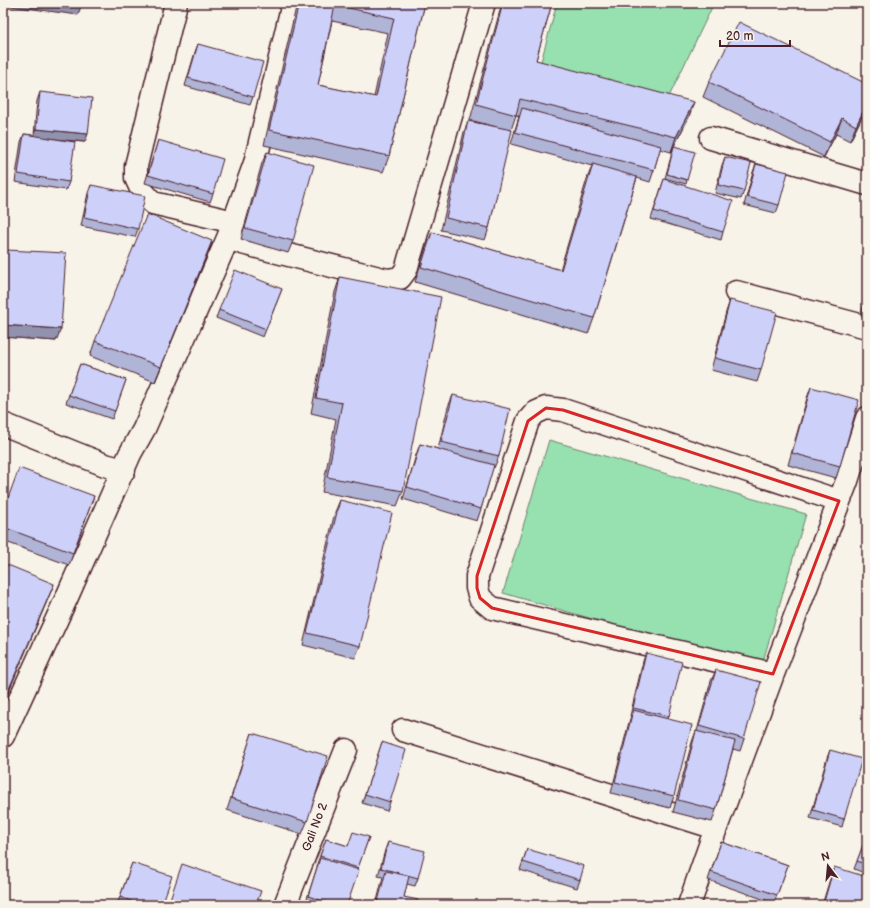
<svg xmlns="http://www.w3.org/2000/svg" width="870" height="908" viewBox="0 0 870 908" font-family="'Balsamiq Sans',sans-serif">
	<rect width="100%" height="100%" fill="#f7f3e8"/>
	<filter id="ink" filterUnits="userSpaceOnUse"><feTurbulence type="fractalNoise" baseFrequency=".025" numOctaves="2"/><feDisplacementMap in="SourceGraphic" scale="8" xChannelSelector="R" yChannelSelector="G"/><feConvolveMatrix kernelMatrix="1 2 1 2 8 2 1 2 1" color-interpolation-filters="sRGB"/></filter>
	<g filter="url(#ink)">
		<path fill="#97e0af" stroke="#70806d" d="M 557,3 L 714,3 L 665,105 L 539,69 Z
			M 549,440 L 806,514 L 761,668 L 503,593 Z"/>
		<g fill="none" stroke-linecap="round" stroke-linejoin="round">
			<g stroke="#4a1f2b" stroke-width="25">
				<path id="minor" d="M 176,3 L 136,166 L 136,178 L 142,191 L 153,203 L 234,222
					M 711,138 L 867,184
					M 228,238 L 242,243 L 387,280 L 400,278 L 406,270 L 484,3
					M 736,292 L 867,327
					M 3,424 L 105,465 L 124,470
					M 773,674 L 492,608 L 480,598 L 477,588 L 477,576 L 528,421 L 535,413 L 546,408 L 563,410 L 839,501
					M 403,730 L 716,828
					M 3,736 L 67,597 L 130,454 L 144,429 L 228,238 L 255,163 L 293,3
					M 285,905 L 346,750
					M 689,905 L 716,828 L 773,674 L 847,481 L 867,418"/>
			</g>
			<use href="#minor" stroke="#f7f3e8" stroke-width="22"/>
		</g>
		<path fill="#b0b4d6" stroke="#4a1f2b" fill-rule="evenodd" d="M 297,3 L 425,3 L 389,156 L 383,172 L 264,145 ZM 332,21 L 388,33 L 374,97 L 318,85 Z
			M 502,3 L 552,3 L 536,60 L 689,117 L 671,152 L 660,149 L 654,170 L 650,182 L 637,178 L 594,318 L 588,334 L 415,282 L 426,247 L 432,232 L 560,270 L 587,179 L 592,166 L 511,144 L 519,116 L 516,115 L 511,130 L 489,228 L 485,240 L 441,230 L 464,132 L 468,121 L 504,129 L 470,120 Z
			M 198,44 L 253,97 L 250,105 L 185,86 L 195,52 Z
			M 709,82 L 867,107 L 850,141 L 836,134 L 824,157 L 703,97 Z
			M 40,92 L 85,142 L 68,141 L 69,182 L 66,190 L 15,182 L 21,142 L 24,134 L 34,135 L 37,101 Z
			M 158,140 L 213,194 L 210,202 L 145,183 Z
			M 674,146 L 687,180 L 686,184 L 665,178 Z
			M 267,152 L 293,241 L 288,253 L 241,239 L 262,163 Z
			M 725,157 L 744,191 L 741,199 L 715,193 L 722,165 Z
			M 756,164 L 779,205 L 776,213 L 744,205 L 753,172 Z
			M 664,179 L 723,232 L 721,240 L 651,219 Z
			M 91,185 L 138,229 L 135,237 L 81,226 L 88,193 Z
			M 212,241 L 207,256 L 155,382 L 90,356 L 95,341 Z
			M 6,250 L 56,341 L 3,337 L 3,257 Z
			M 340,277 L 403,491 L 397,506 L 322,492 L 336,419 L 311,413 L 335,292 Z
			M 282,289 L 263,337 L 216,318 L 219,310 Z
			M 867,291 L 867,316 L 861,315 Z
			M 730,300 L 761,370 L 757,382 L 711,370 L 726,312 Z
			M 80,364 L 126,380 L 112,419 L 66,403 Z
			M 811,387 L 840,466 L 836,478 L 788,465 L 807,398 Z
			M 453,395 L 499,456 L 494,468 L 493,467 L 481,509 L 477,521 L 403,499 L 416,455 L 420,444 L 438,449 L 448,407 Z
			M 94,496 L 69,565 L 3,541 L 3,512 Z
			M 340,500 L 360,646 L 355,658 L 303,645 L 335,512 Z
			M 646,653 L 669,716 L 668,719 L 674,796 L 670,808 L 611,793 L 629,722 L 631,716 L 630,716 L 643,661 Z
			M 716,670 L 744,739 L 740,751 L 733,749 L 716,810 L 712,822 L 673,812 L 692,742 L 696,731 L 697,731 L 711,681 Z
			M 252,733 L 307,822 L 302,834 L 227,810 Z
			M 382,742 L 390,802 L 387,811 L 362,803 Z
			M 830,750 L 844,819 L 842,827 L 810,818 L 827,758 Z
			M 369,837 L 357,870 L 347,905 L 305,905 L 318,864 L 317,864 L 326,839 L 348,846 Z
			M 865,840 L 867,841 L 867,874 L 854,869 Z
			M 388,842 L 418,878 L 415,886 L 407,884 L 404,897 L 417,905 L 376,905 L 383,877 L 378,876 L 385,850 Z
			M 721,842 L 788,865 L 774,903 L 708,880 Z
			M 527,849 L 580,880 L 577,888 L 520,870 Z
			M 132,863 L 162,905 L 117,905 Z
			M 834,867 L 867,905 L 822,905 L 830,879 Z"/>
		<path fill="#9092ae" stroke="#4a1f2b" d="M 3,3 L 82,3 L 78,15 L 3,5 Z
			M 694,102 L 689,117 L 671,152 L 676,137 Z
			M 867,103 L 867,107 L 850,141 L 856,126 Z
			M 842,118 L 836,134 L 824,157 L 830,142 Z
			M 36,129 L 88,134 L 85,142 L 34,137 Z
			M 212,241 L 207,256 L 155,382 L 161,367 Z
			M 3,325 L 61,329 L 56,341 L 3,337 Z
			M 54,584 L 48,599 L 3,705 L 5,698 Z"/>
		<path fill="#cdd1f9" stroke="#4a1f2b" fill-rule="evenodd" d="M 299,3 L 425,3 L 389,156 L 269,130 ZM 335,5 L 394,18 L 376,97 L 318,85 Z
			M 503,3 L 552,3 L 536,60 L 694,102 L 676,137 L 520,99 L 516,115 L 476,104 Z
			M 739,22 L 867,84 L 867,103 L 856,126 L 842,118 L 830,142 L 709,82 Z
			M 198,44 L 263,62 L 253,97 L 188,78 Z
			M 40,92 L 92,98 L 88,134 L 36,129 Z
			M 522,108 L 661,146 L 654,170 L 515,132 Z
			M 468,121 L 512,130 L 489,228 L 446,218 Z
			M 24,134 L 75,142 L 69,182 L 18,174 Z
			M 158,140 L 223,159 L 213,194 L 148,175 Z
			M 674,146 L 695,152 L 687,180 L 667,174 Z
			M 267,152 L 314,165 L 293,241 L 245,228 Z
			M 725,157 L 751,163 L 744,191 L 718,185 Z
			M 593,164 L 637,177 L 594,318 L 421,267 L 432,232 L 561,270 Z
			M 756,164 L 788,172 L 779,205 L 747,197 Z
			M 664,179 L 733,201 L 723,232 L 654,211 Z
			M 91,185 L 145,196 L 138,229 L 84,217 Z
			M 147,214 L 212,241 L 161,367 L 95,341 Z
			M 6,250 L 66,253 L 61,329 L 3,325 L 3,290 Z
			M 235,270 L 282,289 L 266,329 L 219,310 Z
			M 340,277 L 441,297 L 403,491 L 327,477 L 342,403 L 316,398 Z
			M 867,296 L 867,303 L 865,303 Z
			M 730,300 L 777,312 L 761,370 L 715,358 Z
			M 80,364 L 126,380 L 115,411 L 69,395 Z
			M 811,387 L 859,400 L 840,466 L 792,453 Z
			M 453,395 L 510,409 L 499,456 L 441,442 Z
			M 420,444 L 494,465 L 481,509 L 407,487 Z
			M 19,468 L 94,496 L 73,553 L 3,527 L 3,512 Z
			M 340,500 L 392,513 L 360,646 L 307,633 Z
			M 3,563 L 54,584 L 5,698 L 3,698 Z
			M 646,653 L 682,662 L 669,716 L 633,708 Z
			M 716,670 L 761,682 L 744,739 L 699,726 Z
			M 633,710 L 692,725 L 674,796 L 615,782 Z
			M 696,731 L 735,741 L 716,810 L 678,800 Z
			M 252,733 L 328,756 L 307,822 L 231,798 Z
			M 382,742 L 406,750 L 390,802 L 365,794 Z
			M 830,750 L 862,759 L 844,819 L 813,810 Z
			M 353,832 L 369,837 L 358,868 L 320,856 L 326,839 L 348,846 Z
			M 865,840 L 867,841 L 867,865 L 857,861 Z
			M 388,842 L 425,851 L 418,878 L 381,868 Z
			M 721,842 L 788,865 L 777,895 L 711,872 Z
			M 527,849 L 584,866 L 580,880 L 523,862 Z
			M 320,858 L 359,870 L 347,905 L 335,905 L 308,896 Z
			M 132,863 L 172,876 L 162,905 L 142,905 L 120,897 Z
			M 182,864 L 261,891 L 256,905 L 168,905 Z
			M 834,867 L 867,877 L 867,905 L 823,905 Z
			M 386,871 L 409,876 L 404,897 L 418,900 L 417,905 L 377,905 Z
			M 307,900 L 327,905 L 305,905 Z"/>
	</g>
	<path fill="none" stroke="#d62828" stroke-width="3" stroke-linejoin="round" d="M 546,408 L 563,410 L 839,501 L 773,674 L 492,608 L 480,598 L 477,588 L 477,576 L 528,421 Z"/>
	<g text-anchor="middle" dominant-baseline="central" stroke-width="3" stroke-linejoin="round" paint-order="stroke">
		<g font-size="12" fill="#4a1f2b" stroke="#f7f3e8">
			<text transform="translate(315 827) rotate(-69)">Gali No 2</text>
		</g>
	</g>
	<rect width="870" height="908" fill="none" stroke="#f7f3e8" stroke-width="16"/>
	<rect x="8" y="8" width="854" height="892" fill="none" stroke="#4a1f2b" stroke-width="1.5" filter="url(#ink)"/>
	<g transform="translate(828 866) rotate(344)" stroke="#f7f3e8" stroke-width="3" paint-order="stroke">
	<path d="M0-3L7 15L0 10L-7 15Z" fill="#4a1f2b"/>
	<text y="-6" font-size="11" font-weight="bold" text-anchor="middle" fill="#4a1f2b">N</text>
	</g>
	<path d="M720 40v6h70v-6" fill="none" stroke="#4a1f2b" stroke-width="2"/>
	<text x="726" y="40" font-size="12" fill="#4a1f2b" stroke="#f7f3e8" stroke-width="3" paint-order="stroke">20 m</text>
</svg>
